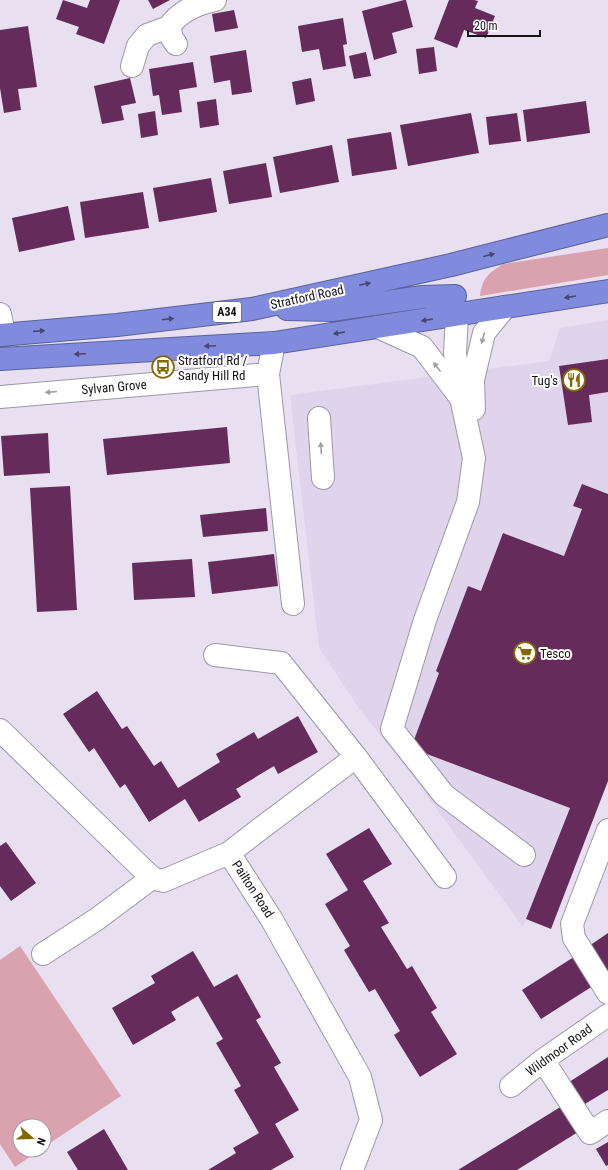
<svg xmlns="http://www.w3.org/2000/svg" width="608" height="1170" viewBox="0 0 608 1170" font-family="'Roboto Condensed',sans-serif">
	<rect width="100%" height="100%" fill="#e8e0f1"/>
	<path fill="#dfd4ec" d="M 608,320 L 608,709 L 523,927 L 411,774 L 358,707 L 319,648 L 290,395 L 549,361 L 560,328 Z"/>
	<path fill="#daa1af" d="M 608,248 L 608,275 L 480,296 C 482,278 489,273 503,264 Z
		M 20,946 L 121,1096 L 44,1147 L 44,1126 L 20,1126 L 20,1150 L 40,1150 L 15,1167 L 0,1144 L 0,960 Z"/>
	<path fill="#652b5b" d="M 63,0 L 87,8 L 90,0 L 120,0 L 104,44 L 76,34 L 79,27 L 56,19 Z
		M 148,0 L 170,0 L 153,9 Z
		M 404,0 L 406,0 L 413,27 L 392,33 L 397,53 L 374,60 L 362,11 Z
		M 449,0 L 474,0 L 478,1 L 475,8 L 495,16 L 486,38 L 464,30 L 457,48 L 434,39 Z
		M 234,10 L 238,28 L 215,32 L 212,14 Z
		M 343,18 L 347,44 L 343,45 L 346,66 L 323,70 L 319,49 L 302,52 L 298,26 Z
		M 28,26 L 37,87 L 18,89 L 21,110 L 4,113 L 0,88 L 0,30 Z
		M 434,47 L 437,71 L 419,74 L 416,49 Z
		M 246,50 L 252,92 L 232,95 L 230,80 L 214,83 L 210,56 Z
		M 366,52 L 371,76 L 354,79 L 349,56 Z
		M 193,62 L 197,87 L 179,90 L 182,112 L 162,115 L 159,95 L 153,96 L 149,69 Z
		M 130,78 L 136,103 L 121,106 L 124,120 L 102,124 L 94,86 Z
		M 311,78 L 315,101 L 296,105 L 292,82 Z
		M 216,99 L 219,125 L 200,128 L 197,102 Z
		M 586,101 L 590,133 L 527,142 L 523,110 Z
		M 155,111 L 158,135 L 141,138 L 138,114 Z
		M 471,113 L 479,153 L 408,166 L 400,125 Z
		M 517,113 L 521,141 L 489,145 L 486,117 Z
		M 391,132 L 397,169 L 352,176 L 347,139 Z
		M 332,145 L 339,182 L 280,193 L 273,157 Z
		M 266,163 L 272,197 L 229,204 L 223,171 Z
		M 211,178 L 217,212 L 159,222 L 153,188 Z
		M 143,192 L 149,228 L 85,238 L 80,202 Z
		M 68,206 L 75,240 L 19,252 L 12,218 Z
		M 608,359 L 608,392 L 589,395 L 592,422 L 568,425 L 559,366 Z
		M 227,427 L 230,463 L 107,475 L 103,439 Z
		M 48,433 L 50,473 L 4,476 L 1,436 Z
		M 582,484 L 608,494 L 608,781 L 551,929 L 526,919 L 570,808 L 411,748 L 439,673 L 436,671 L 468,586 L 481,591 L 503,533 L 564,556 L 582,509 L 573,506 Z
		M 70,486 L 77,610 L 37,612 L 30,488 Z
		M 266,508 L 268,531 L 203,537 L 200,515 Z
		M 274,554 L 278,586 L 212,594 L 208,562 Z
		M 192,559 L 195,597 L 134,600 L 132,563 Z
		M 97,691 L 122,729 L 127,726 L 154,766 L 161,761 L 178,788 L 220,762 L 216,754 L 254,732 L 258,739 L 298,716 L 318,752 L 278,774 L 274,766 L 236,789 L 241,797 L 199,822 L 185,799 L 149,822 L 125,784 L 120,788 L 94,748 L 89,752 L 63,714 Z
		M 369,828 L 392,864 L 363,881 L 389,923 L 381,927 L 407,969 L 412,966 L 437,1008 L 431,1012 L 457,1054 L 420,1077 L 394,1035 L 400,1031 L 375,989 L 369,992 L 344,950 L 350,946 L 325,904 L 348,890 L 326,854 Z
		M 6,842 L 36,883 L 11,901 L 0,886 L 0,846 Z
		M 608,933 L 608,974 L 589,946 Z
		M 193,951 L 214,987 L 237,974 L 261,1017 L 256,1020 L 281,1063 L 274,1067 L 299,1110 L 275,1124 L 294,1157 L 271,1170 L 208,1170 L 236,1153 L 233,1148 L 259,1133 L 234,1090 L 241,1086 L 216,1043 L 223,1039 L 198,996 L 171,1012 L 176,1020 L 133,1045 L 112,1008 L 155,983 L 151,976 Z
		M 577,955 L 596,984 L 541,1019 L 522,990 Z
		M 608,1057 L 608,1090 L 580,1107 L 566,1084 Z
		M 562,1106 L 578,1132 L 517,1170 L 458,1170 Z
		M 104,1129 L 128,1170 L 78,1170 L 67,1152 Z
		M 608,1142 L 608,1165 L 606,1166 L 596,1149 Z"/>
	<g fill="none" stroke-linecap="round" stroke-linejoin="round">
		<g stroke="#9d96a6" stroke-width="24">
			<path id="minor" d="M 176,44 L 172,38 L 169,27 C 179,11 197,4 215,0
				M 132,66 L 138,46 L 147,35 L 169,27
				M 0,314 L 4,334
				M 457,315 L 455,353 L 461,398 L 474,458 L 468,502 L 425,620 L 392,729 L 444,795 L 524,855
				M 378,327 L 422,347 L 460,397
				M 268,374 L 293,604
				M 0,397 L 268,374 L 274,343
				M 474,409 L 473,380 L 484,333 L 505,307
				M 319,418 L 323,478
				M 215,655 L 281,663 L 356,757
				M 0,730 L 152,878 L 163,881 L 229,853 L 272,920 L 360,1077 L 371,1120 L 352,1170
				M 608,830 L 572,924 L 574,938 L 608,993
				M 229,853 L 260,829 L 356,757 L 445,877
				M 43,954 L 97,919 L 152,878
				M 543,1060 L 590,1133 L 608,1121
				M 511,1086 L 543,1060 L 608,1015"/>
		</g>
		<g stroke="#5b6199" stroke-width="24">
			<path id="highway" d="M 287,309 L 331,310 L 422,297 L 455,296
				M 0,335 L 117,325 L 252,309 L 451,265 L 608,225
				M 0,359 L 274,343 L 608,291"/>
		</g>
		<use href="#minor" stroke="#fff" stroke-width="22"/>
		<use href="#highway" stroke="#818bde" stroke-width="22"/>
	</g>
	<defs><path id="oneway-solid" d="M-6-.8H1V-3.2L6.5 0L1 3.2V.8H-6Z"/></defs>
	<g fill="#464871">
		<use href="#oneway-solid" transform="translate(489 255) rotate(-14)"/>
		<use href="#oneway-solid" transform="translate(365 284) rotate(-12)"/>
		<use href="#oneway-solid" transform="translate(570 297) rotate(171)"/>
		<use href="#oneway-solid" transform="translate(168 319) rotate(-7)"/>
		<use href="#oneway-solid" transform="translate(427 320) rotate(171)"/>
		<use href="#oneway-solid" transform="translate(39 331) rotate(-4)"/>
		<use href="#oneway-solid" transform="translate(339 333) rotate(171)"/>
		<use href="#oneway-solid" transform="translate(210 346) rotate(177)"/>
		<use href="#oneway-solid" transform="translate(80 354) rotate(177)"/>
	</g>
	<g fill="#a1a0a3">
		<use href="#oneway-solid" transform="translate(483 338) rotate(105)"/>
		<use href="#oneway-solid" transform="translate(437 367) rotate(-127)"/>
		<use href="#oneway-solid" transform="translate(51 392) rotate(175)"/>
		<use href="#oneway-solid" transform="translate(321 448) rotate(-94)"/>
	</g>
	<defs>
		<g id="bus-ring" transform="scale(1.15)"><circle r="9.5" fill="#fff" stroke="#856801" stroke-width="1.5"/><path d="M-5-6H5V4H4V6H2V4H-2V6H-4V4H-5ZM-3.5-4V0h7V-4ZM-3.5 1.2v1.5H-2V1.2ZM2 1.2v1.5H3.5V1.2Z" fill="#856801"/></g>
		<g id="restaurant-ring" transform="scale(1.15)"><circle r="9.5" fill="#fff" stroke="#856801" stroke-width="1.5"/><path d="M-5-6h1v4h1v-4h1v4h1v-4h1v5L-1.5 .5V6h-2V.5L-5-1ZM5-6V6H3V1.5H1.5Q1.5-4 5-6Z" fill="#856801"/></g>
		<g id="supermarket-ring" transform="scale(1.15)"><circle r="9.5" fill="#fff" stroke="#856801" stroke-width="1.5"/><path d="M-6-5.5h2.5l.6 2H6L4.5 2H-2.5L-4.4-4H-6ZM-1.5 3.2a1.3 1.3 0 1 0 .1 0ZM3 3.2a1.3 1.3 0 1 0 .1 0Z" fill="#856801"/></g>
	</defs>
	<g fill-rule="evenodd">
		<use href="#bus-ring" x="163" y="367"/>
		<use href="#restaurant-ring" x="574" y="380"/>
		<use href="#supermarket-ring" x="525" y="653"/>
	</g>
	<g text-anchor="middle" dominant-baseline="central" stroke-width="4" stroke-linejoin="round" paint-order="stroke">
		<rect fill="#fff" stroke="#5b595d" stroke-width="1" x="213" y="302" width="28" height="20" rx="3"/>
		<g font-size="12" font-weight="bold" fill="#151218">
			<text x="227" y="312">A34</text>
		</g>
		<g font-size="13" fill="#151218" stroke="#fff">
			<text transform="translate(307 297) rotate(-12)">Stratford Road</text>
			<text transform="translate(114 387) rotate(-5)">Sylvan Grove</text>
			<text transform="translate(253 889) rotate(57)">Pailton Road</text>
			<text transform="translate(559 1050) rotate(-36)">Wildmoor Road</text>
		</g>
		<g font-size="13" fill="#151218" stroke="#fff" text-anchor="start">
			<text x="178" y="360">Stratford Rd /<tspan x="178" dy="15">Sandy Hill Rd</tspan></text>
			<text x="558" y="380" text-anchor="end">Tug's</text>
			<text x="540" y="653">Tesco</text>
		</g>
	</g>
	<g transform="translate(32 1138) rotate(110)"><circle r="19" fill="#ffffff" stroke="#a1a0a3"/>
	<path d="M0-3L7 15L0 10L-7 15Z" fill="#856801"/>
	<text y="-6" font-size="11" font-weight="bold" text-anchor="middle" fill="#151218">N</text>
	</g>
	<path d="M468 30v6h72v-6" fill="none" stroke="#151218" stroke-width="2"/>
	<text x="474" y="30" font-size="12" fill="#151218" stroke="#ffffff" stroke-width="3" paint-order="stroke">20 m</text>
</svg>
